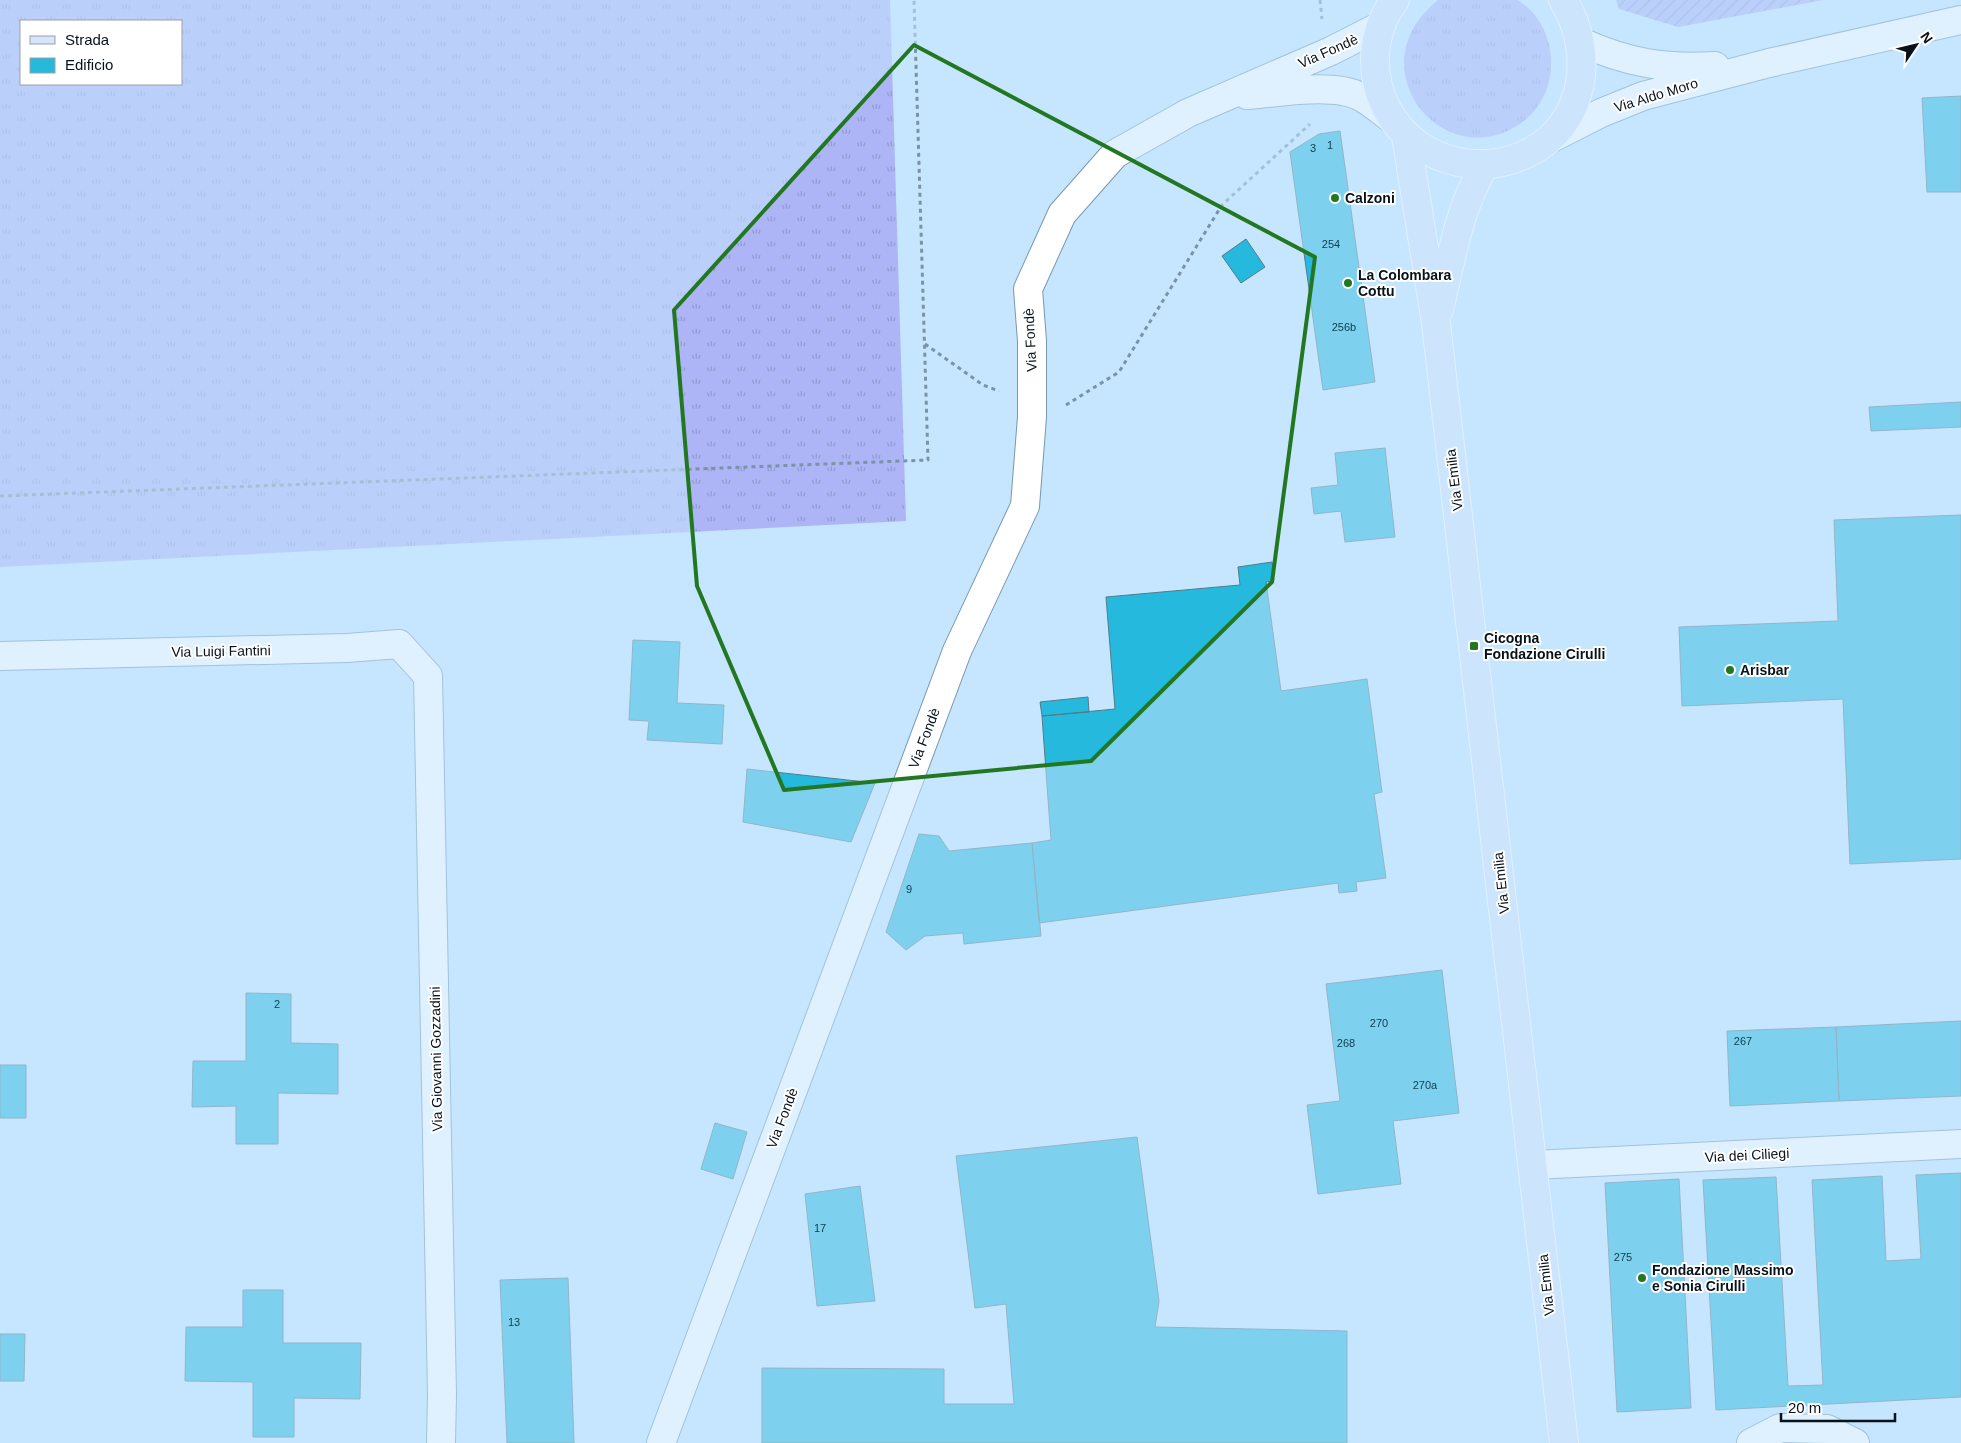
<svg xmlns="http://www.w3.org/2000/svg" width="1961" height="1443" viewBox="0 0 1961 1443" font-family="Helvetica,sans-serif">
	<defs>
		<pattern id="grass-tufts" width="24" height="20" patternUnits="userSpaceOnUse" patternTransform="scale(1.25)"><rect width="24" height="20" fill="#adb5f7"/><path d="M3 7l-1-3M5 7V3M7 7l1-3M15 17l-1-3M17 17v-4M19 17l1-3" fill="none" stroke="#939bd3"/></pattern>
		<pattern id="garden-furrows" width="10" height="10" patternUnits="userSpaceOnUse" patternTransform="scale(1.25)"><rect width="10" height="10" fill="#adb5f7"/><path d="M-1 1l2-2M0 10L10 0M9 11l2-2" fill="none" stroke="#939bd3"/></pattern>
	</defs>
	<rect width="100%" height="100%" fill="#c5e6fe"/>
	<path fill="url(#grass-tufts)" fill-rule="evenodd" d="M 0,0 L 890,0 L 906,521 L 0,567 ZM 181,21 L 181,84 L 21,84 L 21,21 Z
		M 1438,0 L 1517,0 C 1539,12 1552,40 1551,64 C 1551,85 1542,106 1525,120 C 1448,181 1352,69 1438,0 Z"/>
	<path fill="url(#garden-furrows)" d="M 1616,0 L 1823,0 L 1678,27 L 1619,9 Z"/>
	<path fill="#26b9de" stroke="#547b88" d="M 1961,96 L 1961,192 L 1927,192 L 1922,98 Z
		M 1340,131 L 1375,382 L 1323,390 L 1290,152 L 1319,134 Z
		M 1246,239 L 1265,267 L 1241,283 L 1222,256 Z
		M 1961,402 L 1961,427 L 1871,431 L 1869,407 Z
		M 1385,448 L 1395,537 L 1345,542 L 1341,511 L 1314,514 L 1311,488 L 1338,485 L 1335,453 Z
		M 1961,515 L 1961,859 L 1850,864 L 1843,699 L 1682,706 L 1679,627 L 1838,621 L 1834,520 Z
		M 1272,562 L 1274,581 L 1266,582 L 1281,691 L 1367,679 L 1382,792 L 1374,794 L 1386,878 L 1356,882 L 1357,891 L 1339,893 L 1338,883 L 1039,923 L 1032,843 L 1051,840 L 1042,716 L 1115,709 L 1106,597 L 1240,585 L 1238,567 Z
		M 633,640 L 680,642 L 677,703 L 724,705 L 722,744 L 647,740 L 649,721 L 629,720 Z
		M 1088,697 L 1089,712 L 1042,716 L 1040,702 Z
		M 747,769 L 875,783 L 851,842 L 743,822 Z
		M 919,834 L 939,836 L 949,851 L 1032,843 L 1041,936 L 964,944 L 963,933 L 925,936 L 906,950 L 886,932 Z
		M 1442,970 L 1459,1113 L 1393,1121 L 1401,1184 L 1318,1194 L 1307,1105 L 1340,1101 L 1326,984 Z
		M 246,993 L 291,994 L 291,1043 L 338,1044 L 338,1094 L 278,1093 L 278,1144 L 236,1144 L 236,1106 L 192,1107 L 193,1061 L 246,1061 Z
		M 1961,1021 L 1961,1096 L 1839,1101 L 1836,1027 Z
		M 1836,1027 L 1839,1101 L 1730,1106 L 1727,1031 Z
		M 0,1065 L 26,1065 L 26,1118 L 0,1118 Z
		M 715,1123 L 747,1132 L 733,1179 L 701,1169 Z
		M 1137,1137 L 1159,1301 L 1155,1327 L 1347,1331 L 1347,1443 L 762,1443 L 762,1368 L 944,1369 L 944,1404 L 1014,1404 L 1006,1304 L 975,1308 L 956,1156 Z
		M 1961,1173 L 1961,1397 L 1716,1410 L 1703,1180 L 1776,1177 L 1788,1386 L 1823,1385 L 1812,1180 L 1882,1176 L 1886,1261 L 1921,1259 L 1916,1175 Z
		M 1679,1179 L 1691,1408 L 1617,1412 L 1605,1183 Z
		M 860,1186 L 875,1301 L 817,1306 L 805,1194 Z
		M 568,1278 L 574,1443 L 507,1443 L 500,1280 Z
		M 243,1290 L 283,1290 L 283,1343 L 361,1343 L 360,1399 L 294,1398 L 294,1437 L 253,1437 L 253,1382 L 185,1381 L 186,1327 L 243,1327 Z
		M 0,1334 L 25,1334 L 24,1381 L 0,1381 Z"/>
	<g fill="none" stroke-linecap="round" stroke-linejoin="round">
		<g stroke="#7998ae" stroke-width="30">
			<path id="minor" d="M 1581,42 C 1628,63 1664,69 1715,66
				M 1247,95 C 1278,93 1333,82 1361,97 C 1372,103 1382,112 1392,119
				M 1548,140 L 1601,113 L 1643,96 L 1769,63 L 1961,20
				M 0,656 L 347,648 L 399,644 L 428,676 L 442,1394 L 441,1443
				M 1533,1165 L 1961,1144
				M 661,1443 L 957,651 L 1025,506 L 1032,417 L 1032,341 L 1028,289 L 1062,214 L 1115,154 L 1188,113 L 1331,51 L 1380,26
				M 1751,1443 L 1780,1428 L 1827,1429 L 1855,1443"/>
		</g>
		<g stroke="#fff" stroke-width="30">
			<path id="major" d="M 1395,0 C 1376,25 1371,56 1378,86 C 1394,151 1469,183 1528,153 C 1587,124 1595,51 1563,0
				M 1406,136 L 1436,323 L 1564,1443
				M 1439,310 C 1451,261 1458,209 1485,165"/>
		</g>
		<path stroke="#7b93a5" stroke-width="3" stroke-dasharray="4 4" stroke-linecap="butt" d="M 1320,0 L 1322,19
			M 925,344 L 983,385 L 999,391
			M 1066,405 L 1119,372 L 1222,205 L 1310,124
			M 0,496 L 928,460 L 914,0"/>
		<use href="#minor" stroke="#fff" stroke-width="28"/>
		<use href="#major" stroke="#d6e5fc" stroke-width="28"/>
	</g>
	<path d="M0 0H1961V1443H0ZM 914,45 L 1315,257 L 1272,582 L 1091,761 L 784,790 L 697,586 L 674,310 Z" fill="#c5e6fe" fill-opacity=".55" fill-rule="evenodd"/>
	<path fill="none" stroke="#237721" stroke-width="4" stroke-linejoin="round" d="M 914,45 L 1315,257 L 1272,582 L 1091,761 L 784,790 L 697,586 L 674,310 Z"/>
	<g fill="#237721" stroke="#fff" stroke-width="2">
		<circle cx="1335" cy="198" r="5"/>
		<circle cx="1348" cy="283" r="5"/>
		<rect x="1469" y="641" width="10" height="10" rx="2.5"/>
		<circle cx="1730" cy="670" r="5"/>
		<circle cx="1642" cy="1278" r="5"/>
	</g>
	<g text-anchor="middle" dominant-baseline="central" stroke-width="4" stroke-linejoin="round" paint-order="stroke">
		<g font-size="11" fill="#0f3c4b">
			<text x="1330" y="145">1</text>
			<text x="1313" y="148">3</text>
			<text x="1331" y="244">254</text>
			<text x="1344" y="327">256b</text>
			<text x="909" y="889">9</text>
			<text x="277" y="1004">2</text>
			<text x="1379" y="1023">270</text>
			<text x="1743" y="1041">267</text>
			<text x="1346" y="1043">268</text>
			<text x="1425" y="1085">270a</text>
			<text x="820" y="1228">17</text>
			<text x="1623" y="1257">275</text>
			<text x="514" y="1322">13</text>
		</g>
		<g font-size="14" fill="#07121a" stroke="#fff">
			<text transform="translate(1328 51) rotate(-24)">Via Fondè</text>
			<text transform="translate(1656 95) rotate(-17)">Via Aldo Moro</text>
			<text transform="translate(1030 340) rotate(-93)">Via Fondè</text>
			<text transform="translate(1454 480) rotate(-97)">Via Emilia</text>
			<text transform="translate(221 651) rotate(-1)">Via Luigi Fantini</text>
			<text transform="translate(924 738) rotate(-69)">Via Fondè</text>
			<text transform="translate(1501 883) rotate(-96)">Via Emilia</text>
			<text transform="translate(436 1059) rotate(-91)">Via Giovanni Gozzadini</text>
			<text transform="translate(782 1118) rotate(-69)">Via Fondè</text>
			<text transform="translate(1747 1155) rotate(-3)">Via dei Ciliegi</text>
			<text transform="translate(1546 1285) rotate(-96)">Via Emilia</text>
		</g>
		<g font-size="14" font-weight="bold" fill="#07121a" stroke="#fff" text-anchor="start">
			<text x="1345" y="198">Calzoni</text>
			<text x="1358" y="275">La Colombara<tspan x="1358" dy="16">Cottu</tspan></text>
			<text x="1484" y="638">Cicogna<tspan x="1484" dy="16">Fondazione Cirulli</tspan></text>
			<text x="1740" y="670">Arisbar</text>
			<text x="1652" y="1270">Fondazione Massimo<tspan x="1652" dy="16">e Sonia Cirulli</tspan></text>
		</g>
	</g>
	<rect x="20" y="20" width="162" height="65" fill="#ffffff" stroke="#9ca0a3"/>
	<rect x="30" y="36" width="25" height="8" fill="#d6e5fc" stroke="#9ca0a3"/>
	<text x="65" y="45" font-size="15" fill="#07121a">Strada</text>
	<rect x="30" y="58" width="25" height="15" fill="#26b9de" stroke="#9ca0a3"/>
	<text x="65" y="70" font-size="15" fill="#07121a">Edificio</text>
	<g transform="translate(1916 45) rotate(55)" stroke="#ffffff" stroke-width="4" paint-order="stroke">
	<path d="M0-4L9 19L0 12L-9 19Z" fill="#07121a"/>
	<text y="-8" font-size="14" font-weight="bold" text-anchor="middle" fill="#07121a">N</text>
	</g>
	<path d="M1781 1413v8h114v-8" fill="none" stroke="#07121a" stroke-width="2.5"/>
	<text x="1788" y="1413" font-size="15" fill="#07121a" stroke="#ffffff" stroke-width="4" paint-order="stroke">20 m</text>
</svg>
